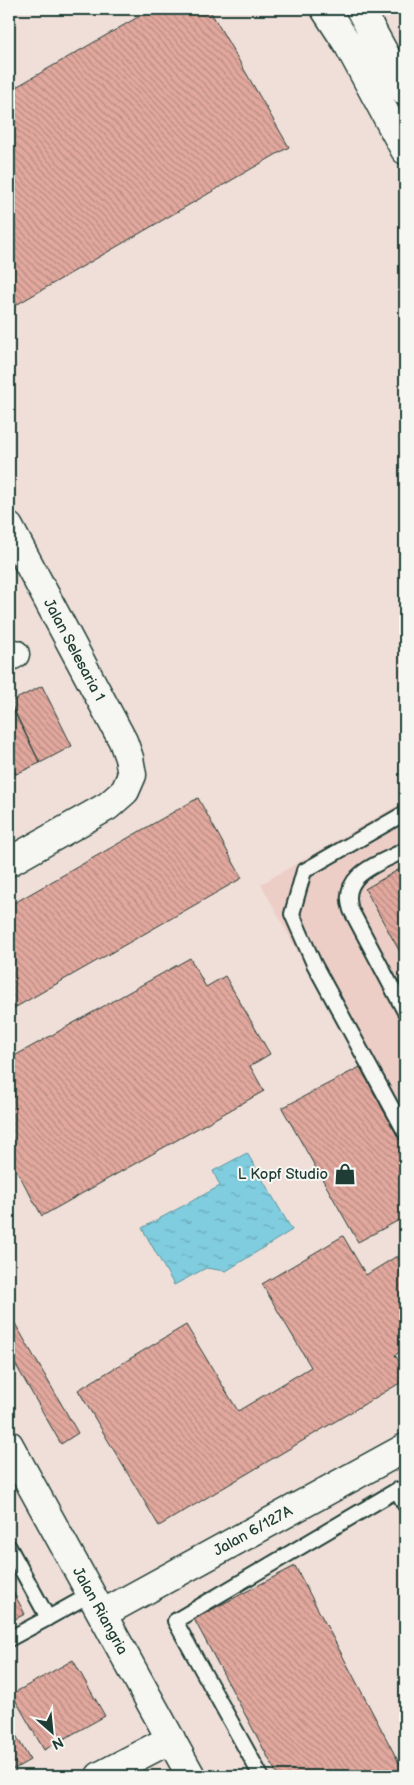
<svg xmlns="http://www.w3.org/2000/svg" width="414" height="1785" viewBox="0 0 414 1785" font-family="'Balsamiq Sans',sans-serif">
	<defs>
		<pattern id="water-ripples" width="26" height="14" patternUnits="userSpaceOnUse" patternTransform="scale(1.25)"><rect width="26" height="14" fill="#80cddf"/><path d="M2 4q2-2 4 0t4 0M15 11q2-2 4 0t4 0" fill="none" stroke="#68a8b6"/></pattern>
		<pattern id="building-back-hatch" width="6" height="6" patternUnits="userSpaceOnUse" patternTransform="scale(1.25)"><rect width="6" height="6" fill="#e2a89e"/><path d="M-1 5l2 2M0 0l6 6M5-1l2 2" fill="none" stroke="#b78a82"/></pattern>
	</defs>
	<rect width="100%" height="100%" fill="#f0dfd9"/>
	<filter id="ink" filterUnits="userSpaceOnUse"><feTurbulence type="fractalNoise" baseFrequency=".02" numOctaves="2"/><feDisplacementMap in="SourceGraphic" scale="10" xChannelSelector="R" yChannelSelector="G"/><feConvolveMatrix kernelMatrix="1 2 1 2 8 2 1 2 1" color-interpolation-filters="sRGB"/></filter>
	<g filter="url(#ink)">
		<path fill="#eccec7" d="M 405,801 L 405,1150 L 261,884 Z"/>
		<path fill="url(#water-ripples)" stroke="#59939b" d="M 247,1153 L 292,1230 L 226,1271 L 206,1268 L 174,1285 L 142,1228 L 220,1186 L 213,1171 Z"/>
		<path fill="url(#building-back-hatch)" stroke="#1f3d34" d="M 152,9 L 209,9 L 289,147 L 9,309 L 9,91 Z
			M 42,686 L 72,746 L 40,763 L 10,702 Z
			M 9,702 L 40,763 L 16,774 L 9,760 Z
			M 9,760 L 16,774 L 9,778 Z
			M 198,798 L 242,878 L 9,1011 L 9,906 Z
			M 405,866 L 405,961 L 365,889 Z
			M 190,958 L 206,987 L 225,976 L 270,1054 L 250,1066 L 264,1091 L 42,1216 L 9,1157 L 9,1059 Z
			M 360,1067 L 405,1150 L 405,1217 L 358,1242 L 282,1108 Z
			M 343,1236 L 366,1275 L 397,1256 L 405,1269 L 405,1349 L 395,1355 L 405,1371 L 405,1380 L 159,1526 L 78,1390 L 186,1325 L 238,1411 L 311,1367 L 262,1284 Z
			M 9,1313 L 78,1433 L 61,1444 L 9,1353 Z
			M 295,1566 L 405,1774 L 405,1776 L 278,1776 L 194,1619 Z
			M 9,1584 L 25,1614 L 9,1622 Z
			M 73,1660 L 105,1716 L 44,1750 L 12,1694 Z
			M 9,1723 L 30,1760 L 9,1772 Z"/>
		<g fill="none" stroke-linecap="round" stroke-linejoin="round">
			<g stroke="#1f3d34" stroke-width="18">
				<path id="service" d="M 405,813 L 304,871 L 292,914 L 314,964 L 405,1132
					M 405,850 C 379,864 339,874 351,910 L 405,1012
					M 9,1547 L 48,1618 L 9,1639
					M 48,1618 L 91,1594
					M 261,1776 L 175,1621 L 397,1490 L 405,1505"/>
			</g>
			<g stroke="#1f3d34" stroke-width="31">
				<path id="minor" d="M 9,527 L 123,741 L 129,758 L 132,775 L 125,791 L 108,806 L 9,862
					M 9,657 L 15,654
					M 9,1445 L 191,1776
					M 102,1614 L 405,1448
					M 100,1776 L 171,1739"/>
			</g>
			<g stroke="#1f3d34" stroke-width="31">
				<path id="tertiary" d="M 325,9 L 349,46 L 405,150
					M 360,9 L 405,91"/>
			</g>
			<use href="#service" stroke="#f6f6f2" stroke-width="14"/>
			<use href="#minor" stroke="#f6f6f2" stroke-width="28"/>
			<use href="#tertiary" stroke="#f6f6f2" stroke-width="28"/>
		</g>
	</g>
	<defs>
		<g id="shop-bare" transform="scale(1.725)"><path d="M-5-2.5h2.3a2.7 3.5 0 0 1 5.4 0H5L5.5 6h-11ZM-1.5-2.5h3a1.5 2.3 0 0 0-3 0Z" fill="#1f3d34" stroke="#f6f6f2" stroke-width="2.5" paint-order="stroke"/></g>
	</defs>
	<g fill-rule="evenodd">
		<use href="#shop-bare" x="345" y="1174"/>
	</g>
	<g text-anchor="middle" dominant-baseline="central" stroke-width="4" stroke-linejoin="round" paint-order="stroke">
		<g font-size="15" fill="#1f3d34" stroke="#f6f6f2">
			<text transform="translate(74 650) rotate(62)">Jalan Selesaria 1</text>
			<text transform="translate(253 1531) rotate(-29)">Jalan 6/127A</text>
			<text transform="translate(100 1611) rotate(61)">Jalan Riangria</text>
		</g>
		<g font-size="15" fill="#1f3d34" stroke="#f6f6f2" text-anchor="end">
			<text x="328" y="1174">L Kopf Studio</text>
		</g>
	</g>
	<rect width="414" height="1785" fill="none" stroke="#f6f6f2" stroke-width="30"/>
	<rect x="15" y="15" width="384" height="1755" fill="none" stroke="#1f3d34" stroke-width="2" filter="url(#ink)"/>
	<g transform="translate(52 1732) rotate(153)" stroke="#f6f6f2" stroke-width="4" paint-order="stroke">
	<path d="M0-4L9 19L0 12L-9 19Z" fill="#1f3d34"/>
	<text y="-8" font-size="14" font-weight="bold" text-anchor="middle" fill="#1f3d34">N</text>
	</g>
</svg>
